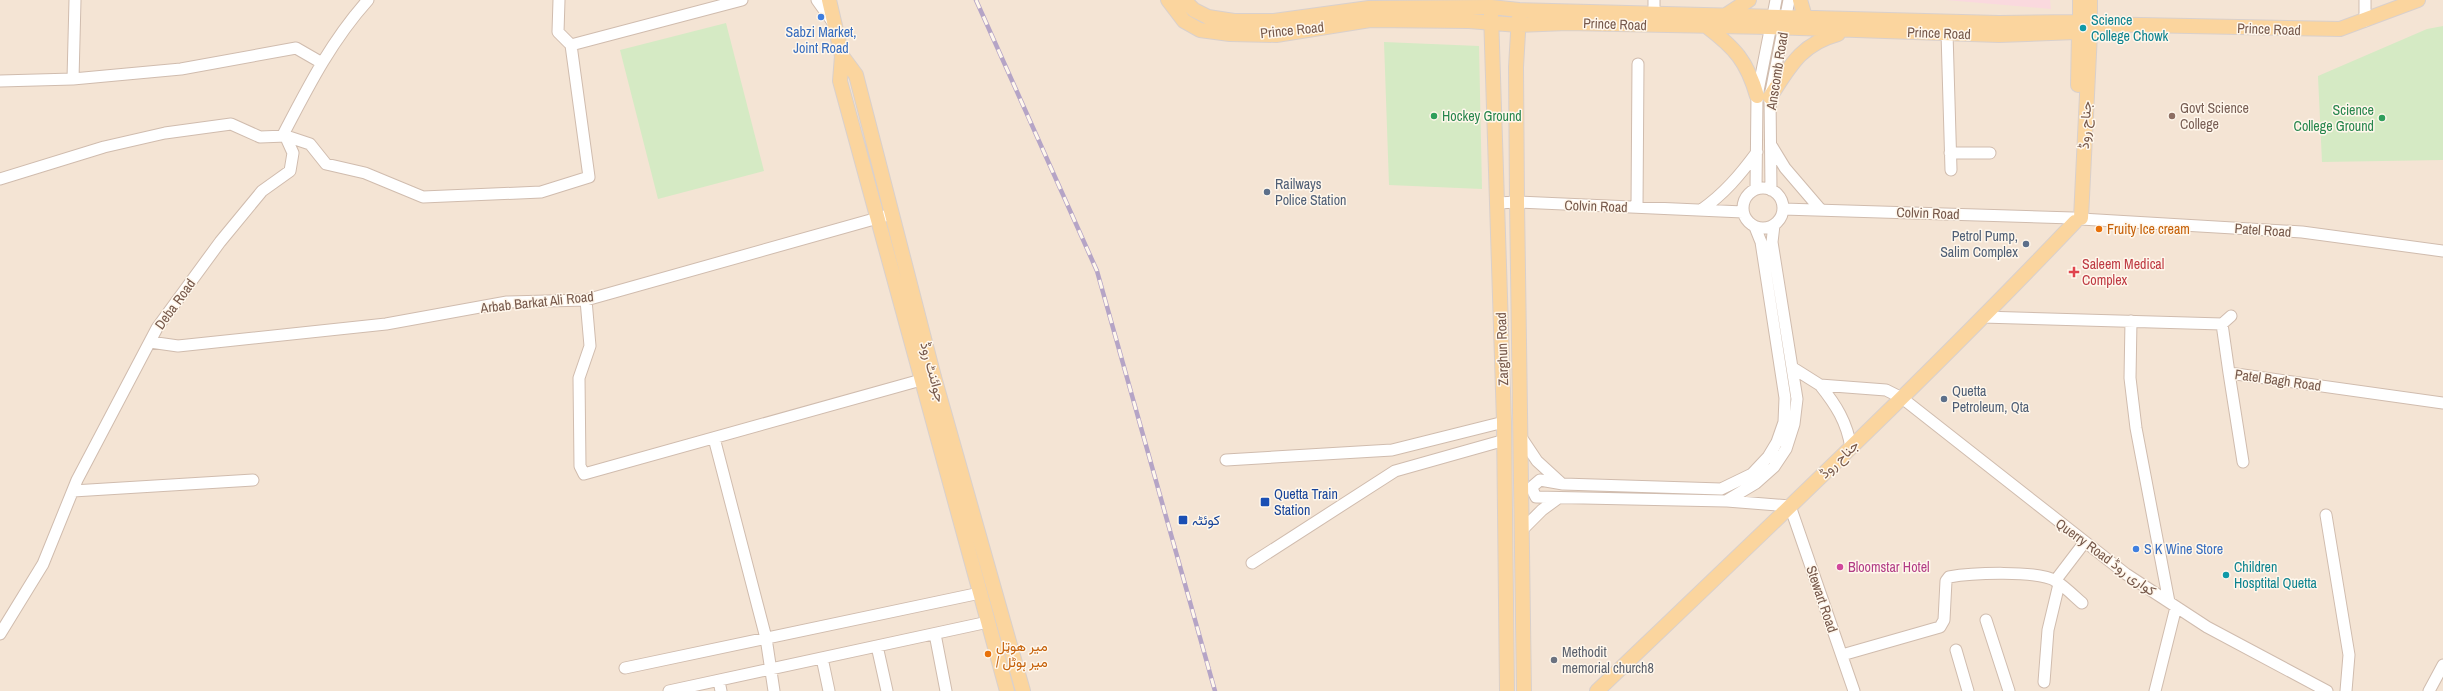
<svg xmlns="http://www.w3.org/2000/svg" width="2443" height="691" viewBox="0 0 2443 691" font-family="'Archivo Narrow',Vazirmatn,sans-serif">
	<rect width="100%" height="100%" fill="#fcf3e6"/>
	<path fill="#f4e4d4" d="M 0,0 L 2443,0 L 2443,691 L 0,691 Z"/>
	<path fill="#fad9de" d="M 1946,0 L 2050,0 L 2051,9 Z"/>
	<path fill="#d5eac4" d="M 726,23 L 764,171 L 658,199 L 620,50 Z
		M 2443,26 L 2443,160 L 2322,162 L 2318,76 L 2427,29 Z
		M 1384,42 L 1479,46 L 1482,189 L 1389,185 Z"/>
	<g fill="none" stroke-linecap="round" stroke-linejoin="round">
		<g stroke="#d0bcae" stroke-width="13">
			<path id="minor" d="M 817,0 L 832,21
				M 2365,0 L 2365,21
				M 1654,14 L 1654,0
				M 1947,33 L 1951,170
				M 571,45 L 742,0
				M 73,79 L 75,0
				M 0,81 L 73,79 L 181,69 L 296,48 L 322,63
				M 1771,145 L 1785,168 L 1821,210
				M 1950,153 L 1990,153
				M 0,179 L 104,147 L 165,133 L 231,124 L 260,137 L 286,136 L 310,144 L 326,164 L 365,173 L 423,197 L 541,192 L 589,177 L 571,45 L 558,32 L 559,0
				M1743 208a20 20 0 1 1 40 0a20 20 0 1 1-40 0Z
				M 1756,189 L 1757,96 L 1776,0
				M 1771,190 L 1770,97 L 1789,0
				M 1498,203 L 1517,202 L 1743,212
				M 1637,207 L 1638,64
				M 1783,209 L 2073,218
				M 1701,210 C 1724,194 1740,175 1757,152
				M 2081,219 L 2302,232 L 2443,251
				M 1755,227 L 1761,242 L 1785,398 L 1784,422 L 1777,442 L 1768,457 L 1752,474 L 1721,489 L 1563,484 L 1540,480 L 1533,486 L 1533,491 L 1536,497 L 1726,501 L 1756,483 L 1774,467 L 1786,449 L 1794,424 L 1797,399 L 1772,242 L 1774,225
				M 586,300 L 590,346 L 579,378 L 580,466 L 584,474 L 921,380
				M 1982,317 L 2222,324 L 2229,373 L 2443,403
				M 2131,321 L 2130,378 L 2136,428 L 2169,602
				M 2222,324 L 2231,316
				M 150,342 L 178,346 L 386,324 L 507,302 L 586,300 L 892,214
				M 1793,368 L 1820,385 L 1886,390 L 1902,398 L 2126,574 L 2207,627 L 2327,691
				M 2229,373 L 2243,462
				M 1820,385 C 1836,405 1847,422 1851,448
				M 1521,437 L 1537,461 L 1561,483
				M 714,438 L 766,638 L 774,691
				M 1226,460 L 1392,450 L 1504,422
				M 73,491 L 253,480
				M 1727,501 L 1790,506 L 1854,691
				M 2326,515 L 2349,655 L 2346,691
				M 1522,530 L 1542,510 L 1557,499
				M 1252,563 L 1395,471 L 1505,440
				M 2055,581 L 2084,543
				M 1986,620 L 2009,691
				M 0,634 L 43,564 L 77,480 L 157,328 L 220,242 L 262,191 L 290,171 L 293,153 L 284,133 C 309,85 332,40 368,0
				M 935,634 L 946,691
				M 877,646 L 887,691
				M 1956,650 L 1968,691
				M 1842,655 L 1940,627 L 1944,620 L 1946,581 L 1949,577 C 1971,573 2037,570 2056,581 C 2065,587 2074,596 2082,603
				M 822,658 L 829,691
				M 625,668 L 980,593
				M 719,681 L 721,691
				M 2044,682 L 2048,630 L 2059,584
				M 669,691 L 988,622
				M 2155,691 L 2176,607
				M 2429,691 L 2443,665"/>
		</g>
		<g stroke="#d9d0cc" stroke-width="16">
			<path id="major" d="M 829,0 L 842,56 L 840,81 L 1007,691
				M 1168,0 L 1184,21 L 1200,30 L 1230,34 L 1276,35 L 1370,20 L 1469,21 L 1518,25 L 1567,23 L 1769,27 L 1999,35 L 2076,32
				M 1184,0 L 1194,10 L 1208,17 L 1234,21 L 1274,21 L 1369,8 L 1491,7 L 1519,10 L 1999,23 L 2076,22
				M 1800,0 L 1805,17
				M 1491,14 L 1504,422 L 1507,691
				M 1726,15 L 1749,0
				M 1519,16 L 1516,67 L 1517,202 L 1524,691
				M 2080,19 L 2080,0
				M 2090,21 L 2090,0
				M 2091,24 L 2340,29 L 2418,0
				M 1706,26 C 1735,48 1747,61 1757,96
				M 842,56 L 856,75 L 934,377 L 1023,691
				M 2078,85 L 2079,34
				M 1770,97 C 1790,66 1801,44 1838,34
				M 2081,218 L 2090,33
				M 1597,691 C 1758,537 1921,384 2075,222"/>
		</g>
		<use href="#minor" stroke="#fff" stroke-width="11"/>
		<use href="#major" stroke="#fbd59e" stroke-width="14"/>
		<g stroke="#b5a4c6" stroke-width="4.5">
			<path id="rail" d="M 976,0 L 1097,271 L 1215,691"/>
		</g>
		<use href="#rail" stroke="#fff7ec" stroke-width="3" stroke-dasharray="9" stroke-linecap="butt"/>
	</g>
	<g fill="#3f7fe0" stroke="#fff7ec" stroke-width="1.5">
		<circle cx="821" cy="17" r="4"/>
		<circle cx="2136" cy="549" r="4"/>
	</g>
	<g fill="#0f9aa8" stroke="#fff7ec" stroke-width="1.5">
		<circle cx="2083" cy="28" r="4"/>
		<circle cx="2226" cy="575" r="4"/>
	</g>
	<g fill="#2e9e5b" stroke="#fff7ec" stroke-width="1.5">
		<circle cx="1434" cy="116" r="4"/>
		<circle cx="2382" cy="118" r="4"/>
	</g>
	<circle fill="#8d6e63" stroke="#fff7ec" stroke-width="1.5" cx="2172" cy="116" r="4"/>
	<g fill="#5c6f8a" stroke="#fff7ec" stroke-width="1.5">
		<circle cx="1267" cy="192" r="4"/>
		<circle cx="2026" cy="244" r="4"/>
		<circle cx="1944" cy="399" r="4"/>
	</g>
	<g fill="#e8710a" stroke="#fff7ec" stroke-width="1.5">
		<circle cx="2099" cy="229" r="4"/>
		<circle cx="988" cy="654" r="4"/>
	</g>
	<path fill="#e0444e" stroke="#fff7ec" stroke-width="1.5" d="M2072 266h4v4h4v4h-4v4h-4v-4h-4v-4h4z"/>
	<g fill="#1a4fb4" stroke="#fff7ec" stroke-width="1.5">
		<rect x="1260" y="497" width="10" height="10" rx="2"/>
		<rect x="1178" y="515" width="10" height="10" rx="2"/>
	</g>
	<circle fill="#d1479c" stroke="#fff7ec" stroke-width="1.5" cx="1840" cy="567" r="4"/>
	<circle fill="#6b7280" stroke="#fff7ec" stroke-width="1.5" cx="1554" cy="660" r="4"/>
	<g text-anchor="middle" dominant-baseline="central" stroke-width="3" stroke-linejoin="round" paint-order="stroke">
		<g font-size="14" fill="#0d838f" stroke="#fff7ec" text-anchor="start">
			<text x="2091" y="20">Science<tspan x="2091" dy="16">College Chowk</tspan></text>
			<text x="2234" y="567">Children<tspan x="2234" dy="16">Hosptital Quetta</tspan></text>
		</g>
		<g font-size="14" fill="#76584a" stroke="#fff7ec">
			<text transform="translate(1615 24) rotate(2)">Prince Road</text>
			<text transform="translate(2269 29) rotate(2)">Prince Road</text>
			<text transform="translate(1292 30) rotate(-6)">Prince Road</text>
			<text transform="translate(1939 33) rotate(2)">Prince Road</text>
			<text transform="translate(1777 71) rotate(-81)">Anscomb Road</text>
			<text transform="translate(2085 125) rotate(-87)">جناح روڈ</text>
			<text transform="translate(1596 206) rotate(2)">Colvin Road</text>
			<text transform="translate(1928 213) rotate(2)">Colvin Road</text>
			<text transform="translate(2263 230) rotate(4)">Patel Road</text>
			<text transform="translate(537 302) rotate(-6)">Arbab Barkat Ali Road</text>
			<text transform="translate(175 304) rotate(-54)">Deba Road</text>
			<text transform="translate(1502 349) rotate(-92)">Zarghun Road</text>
			<text transform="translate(933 372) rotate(75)">جوائنٹ روڈ</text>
			<text transform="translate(2278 380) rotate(8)">Patel Bagh Road</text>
			<text transform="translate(1839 459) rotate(-44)">جناح روڈ</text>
			<text transform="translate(2106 557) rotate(36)">Querry Road کواری روڈ</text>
			<text transform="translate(1822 599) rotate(71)">Stewart Road</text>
		</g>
		<g font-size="14" fill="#366cbe" stroke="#fff7ec">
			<text x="821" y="32">Sabzi Market,<tspan x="821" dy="16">Joint Road</tspan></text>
			<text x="2144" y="549" text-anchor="start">S K Wine Store</text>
		</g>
		<g font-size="14" fill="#785e54" stroke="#fff7ec" text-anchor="start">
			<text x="2180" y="108">Govt Science<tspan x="2180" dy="16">College</tspan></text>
		</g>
		<g font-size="14" fill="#27864d" stroke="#fff7ec" text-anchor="end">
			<text x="2374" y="110">Science<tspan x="2374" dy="16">College Ground</tspan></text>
			<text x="1442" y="116" text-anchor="start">Hockey Ground</text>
		</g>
		<g font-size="14" fill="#4e5e75" stroke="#fff7ec" text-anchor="start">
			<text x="1275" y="184">Railways<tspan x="1275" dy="16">Police Station</tspan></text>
			<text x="2018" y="236" text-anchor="end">Petrol Pump,<tspan x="2018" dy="16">Salim Complex</tspan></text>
			<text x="1952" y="391">Quetta<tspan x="1952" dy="16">Petroleum, Qta</tspan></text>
		</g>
		<g font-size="14" fill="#c56008" stroke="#fff7ec" text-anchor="start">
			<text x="2107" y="229">Fruity Ice cream</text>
			<text x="996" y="646">میر هوټل<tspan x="996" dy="16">/ میر ہوٹل</tspan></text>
		</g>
		<g font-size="14" fill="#be3a42" stroke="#fff7ec" text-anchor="start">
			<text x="2082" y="264">Saleem Medical<tspan x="2082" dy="16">Complex</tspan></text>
		</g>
		<g font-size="14" fill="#164399" stroke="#fff7ec" text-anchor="start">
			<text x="1274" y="494">Quetta Train<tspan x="1274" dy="16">Station</tspan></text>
			<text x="1192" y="520">کوئٹہ</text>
		</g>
		<g font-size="14" fill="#b23c85" stroke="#fff7ec" text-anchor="start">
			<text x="1848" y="567">Bloomstar Hotel</text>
		</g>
		<g font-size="14" fill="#5b616d" stroke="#fff7ec" text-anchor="start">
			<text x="1562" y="652">Methodit<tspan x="1562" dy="16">memorial church8</tspan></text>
		</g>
	</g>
</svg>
